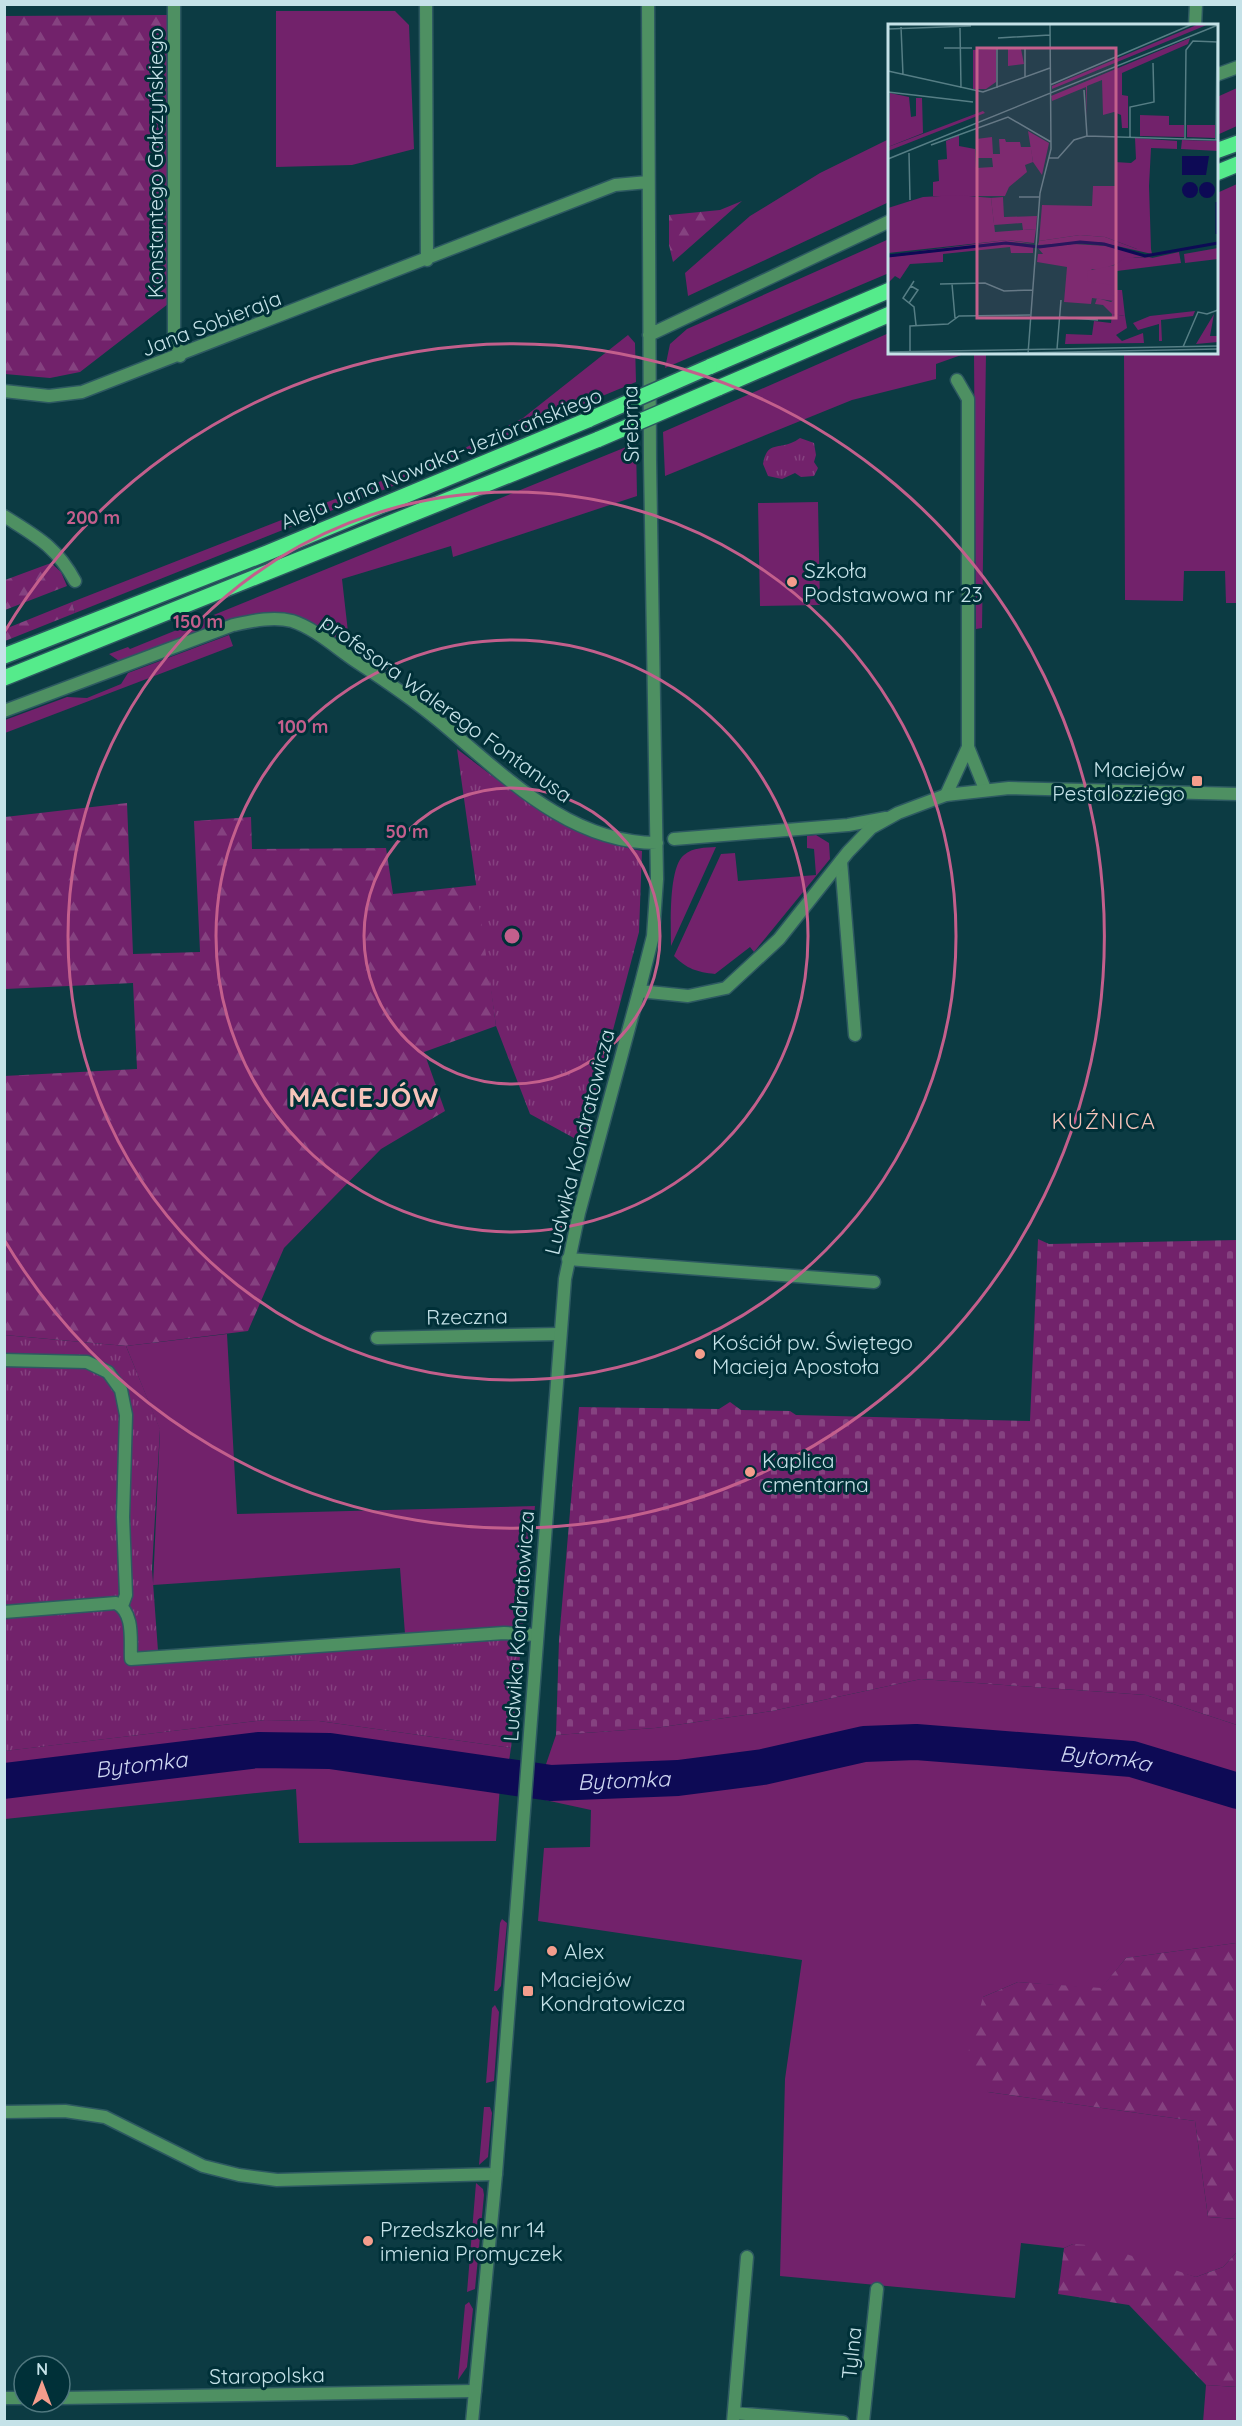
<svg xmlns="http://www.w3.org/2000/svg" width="1242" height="2426" viewBox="0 0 1242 2426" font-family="Quicksand,sans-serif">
	<defs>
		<pattern id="forest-firs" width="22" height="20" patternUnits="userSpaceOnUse" patternTransform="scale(1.5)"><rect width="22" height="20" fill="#72226b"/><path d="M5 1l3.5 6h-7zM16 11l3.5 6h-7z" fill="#854280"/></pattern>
		<pattern id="cemetery-stones" width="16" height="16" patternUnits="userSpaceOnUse" patternTransform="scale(1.5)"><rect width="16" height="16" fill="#72226b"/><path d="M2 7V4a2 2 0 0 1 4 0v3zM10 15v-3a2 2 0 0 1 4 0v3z" fill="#854280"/></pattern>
		<pattern id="park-tufts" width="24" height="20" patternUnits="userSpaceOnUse" patternTransform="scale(1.5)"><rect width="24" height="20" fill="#72226b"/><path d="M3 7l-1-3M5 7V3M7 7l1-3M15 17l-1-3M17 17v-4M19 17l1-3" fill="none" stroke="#854280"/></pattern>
	</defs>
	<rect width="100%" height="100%" fill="#0c3b43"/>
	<path fill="#72226b" d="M 276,11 L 395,11 L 409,25 L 414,149 L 352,165 L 276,167 Z
		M 1237,88 L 1237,126 L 1217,135 L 1217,97 Z
		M 889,139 L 889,202 L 688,296 L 685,273 L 750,216 L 820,173 Z
		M 1237,184 L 1237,603 L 1226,603 L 1225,571 L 1184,571 L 1183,601 L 1125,600 L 1124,353 L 1216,352 L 1217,193 Z
		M 889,239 L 889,273 L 665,368 L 670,344 L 687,329 Z
		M 889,333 L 890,352 L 967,353 L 936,364 L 936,379 L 852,400 L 665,476 L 663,432 Z
		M 628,335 L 635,343 L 636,382 L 398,481 L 398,484 L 75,613 L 72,602 L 463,449 L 523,418 Z
		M 974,353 L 986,353 L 982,628 L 976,629 Z
		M 636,443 L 637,496 L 453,557 L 451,546 L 342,579 L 348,632 L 333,638 L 276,614 L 122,663 L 109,654 L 128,647 L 130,649 Z
		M 818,502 L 820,605 L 760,606 L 758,503 Z
		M 229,635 L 233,646 L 5,733 L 5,720 L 67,697 L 87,698 L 121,684 L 128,673 Z
		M 816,835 L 829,843 L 830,859 L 754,952 L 750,947 L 715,974 C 697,972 687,969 674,956 L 721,854 L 735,853 L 738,881 L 816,875 L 814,849 L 807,848 L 807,836 Z
		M 716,847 L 671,946 C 671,926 668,868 684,855 C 693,847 705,848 716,847 Z
		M 227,1334 L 237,1514 L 535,1506 L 523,1626 L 405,1634 L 400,1568 L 153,1585 L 160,1430 L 126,1346 Z
		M 921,1679 L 1146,1695 L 1237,1725 L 1237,1777 L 1195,1762 L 1088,1738 L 904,1726 L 844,1732 L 727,1757 L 631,1772 L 544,1770 L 556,1735 L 655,1728 L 772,1711 Z
		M 265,1720 L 319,1721 L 511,1748 L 509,1761 L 318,1738 L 280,1737 L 5,1771 L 4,1751 Z
		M 931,1755 C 1036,1761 1137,1771 1237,1801 L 1236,1943 L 1126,1958 L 1101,1989 L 1018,1982 L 983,1997 L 988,2092 L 1195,2121 L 1208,2217 L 1237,2219 L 1237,2252 L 1223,2267 L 1196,2277 L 1073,2244 L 1064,2248 L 1021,2243 L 1015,2298 L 780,2276 L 785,2079 L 802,1960 L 538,1921 L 544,1848 L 590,1847 L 591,1810 L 545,1800 L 545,1793 L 608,1793 L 683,1788 L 749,1779 L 860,1757 Z
		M 336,1762 L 500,1785 L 496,1841 L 299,1843 L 296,1789 L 5,1819 L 5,1793 L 241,1763 Z
		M 502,1919 L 507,1923 L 501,1986 L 497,1991 L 494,1991 L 500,1923 Z
		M 495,2005 L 499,2012 L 494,2081 L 486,2083 L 492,2008 Z
		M 484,2107 L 490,2107 L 492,2113 L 488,2157 L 479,2165 Z
		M 476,2183 L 483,2189 L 484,2195 L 475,2289 L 467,2292 Z
		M 469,2302 L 473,2309 L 467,2367 L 458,2380 L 465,2305 Z
		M 1206,2385 L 1237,2387 L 1237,2421 L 1203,2422 Z"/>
	<path fill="url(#forest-firs)" d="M 168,15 L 168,304 L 80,372 L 50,378 L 5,374 L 5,16 Z
		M 742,201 L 673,262 L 669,245 L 669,215 L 720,210 Z
		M 51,563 L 61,572 L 67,586 L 5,610 L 5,580 Z
		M 72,602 L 75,613 L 5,641 L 5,629 Z
		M 127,803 L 133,954 L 200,952 L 194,821 L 251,817 L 252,849 L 386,848 L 393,894 L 478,885 L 496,1026 L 424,1052 L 445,1111 L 381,1149 L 284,1248 L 248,1331 L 126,1346 L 5,1335 L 4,1076 L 137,1069 L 133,983 L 5,989 L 5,817 Z
		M 1237,1940 L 1237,2219 L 1208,2217 L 1195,2121 L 988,2092 L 968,2053 L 983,1997 L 1018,1982 L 1101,1988 L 1126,1958 L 1236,1943 Z
		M 1073,2244 L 1102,2246 L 1196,2277 L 1223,2267 L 1237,2252 L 1237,2387 L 1206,2385 L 1129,2305 L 1058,2294 L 1064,2248 Z"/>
	<path fill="url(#cemetery-stones)" d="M 1038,1239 L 1049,1244 L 1237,1240 L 1237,1725 L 1146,1695 L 921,1679 L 772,1711 L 655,1728 L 556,1735 L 559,1640 L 579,1407 L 719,1409 L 730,1402 L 741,1410 L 790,1411 L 796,1415 L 1030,1421 Z"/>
	<path fill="url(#park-tufts)" d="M 800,438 L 814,443 L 816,455 L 814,462 L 818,468 L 814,476 L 801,477 L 795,473 L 782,479 L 768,476 L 763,464 C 767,442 776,449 791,443 C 794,442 797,440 800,438 Z
		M 457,749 C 516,794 567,837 642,851 L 639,932 L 583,1143 L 530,1114 L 496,1026 Z
		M 4,1335 L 126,1346 L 160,1429 L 152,1569 L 158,1651 L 523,1626 L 511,1748 L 319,1721 L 265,1720 L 5,1751 Z"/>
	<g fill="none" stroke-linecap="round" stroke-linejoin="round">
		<path stroke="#0d0a55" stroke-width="36" id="s1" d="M 4,1781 L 258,1750 L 330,1751 L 551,1783 L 678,1778 L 763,1767 L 864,1744 L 916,1742 L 1132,1759 L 1238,1791"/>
		<g stroke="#2d5961" stroke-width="15">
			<path id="service" d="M 1195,26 L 1196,4
				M 674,839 L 848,825 L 886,818
				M 841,861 L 855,1035
				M 568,1259 L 874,1282
				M 4,1360 L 87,1362 L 108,1372 L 121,1390 L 126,1415 L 123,1517 L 126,1595 L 122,1606
				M 4,1612 L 116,1603 C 135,1613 130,1641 131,1659 L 504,1633 L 536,1635"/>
		</g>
		<g stroke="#2d5961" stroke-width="15">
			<path id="minor" d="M 174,4 L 174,334 L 180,356
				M 426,4 L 427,260
				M 1216,75 L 1238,67
				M 649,335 L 890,221
				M 957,380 L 968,399 L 968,747 L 985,789
				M 4,391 L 49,396 L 82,392 L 615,185 L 648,182
				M 4,516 C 37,537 56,546 75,581
				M 4,711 L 233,625 C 252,621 273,616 292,621 C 314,628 335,647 354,660 C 383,679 413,699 439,721 C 503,774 568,843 657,843
				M 946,795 L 968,747
				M 639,991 L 653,936 L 657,879 L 650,461 L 648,4
				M 377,1338 L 559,1334
				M 4,2112 L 65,2111 L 105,2117 L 203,2166 L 239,2175 L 277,2180 L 496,2174
				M 4,2398 L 24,2398
				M 60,2398 L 475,2391
				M 734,2413 L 843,2422
				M 733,2422 L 747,2257
				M 863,2422 L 877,2289"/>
		</g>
		<g stroke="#2d5961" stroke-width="15">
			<path id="tertiary" d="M 472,2422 L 496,2174 L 565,1279 L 579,1213 L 639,991 L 688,996 L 726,988 L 779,939 L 848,852 L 871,828 L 898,813 L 946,795 L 1009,788 L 1238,794"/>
		</g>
		<g stroke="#2d5961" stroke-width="18">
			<path id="primary" d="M 1216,151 L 1238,143
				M 1216,173 L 1238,164
				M 709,367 L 890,290
				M 718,388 L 890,314
				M 4,656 L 267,553 L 590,419
				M 4,678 L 599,439"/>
		</g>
		<use href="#service" stroke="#4e9062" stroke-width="12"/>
		<use href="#minor" stroke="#4e9062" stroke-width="12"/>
		<use href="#tertiary" stroke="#4e9062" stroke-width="12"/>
		<use href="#primary" stroke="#55eb8b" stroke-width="15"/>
		<g stroke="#2d5961" stroke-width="18" stroke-linecap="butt">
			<path id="primary-bridge" d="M 590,419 L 709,367
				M 599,439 L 718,388"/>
		</g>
		<use href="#primary-bridge" stroke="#55eb8b" stroke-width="15"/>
	</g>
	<g fill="none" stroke="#c35f8c" stroke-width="3">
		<circle cx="512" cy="936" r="148"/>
		<circle cx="512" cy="936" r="296"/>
		<circle cx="512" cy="936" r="444"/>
		<path d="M5 631A592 592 0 1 1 5 1241"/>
	</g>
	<g fill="#f49d8c" stroke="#003038" stroke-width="2">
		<circle cx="792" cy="582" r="6"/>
		<rect x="1191" y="775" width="12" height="12" rx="3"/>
		<circle cx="700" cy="1354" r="6"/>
		<circle cx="750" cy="1472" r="6"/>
		<circle cx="552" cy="1951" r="6"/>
		<rect x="522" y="1985" width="12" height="12" rx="3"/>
		<circle cx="368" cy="2241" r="6"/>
	</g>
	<g text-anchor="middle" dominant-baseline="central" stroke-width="6" stroke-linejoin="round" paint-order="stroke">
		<g font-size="21" fill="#c5e2e8" stroke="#003038">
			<text transform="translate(155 163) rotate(-90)">Konstantego Gałczyńskiego</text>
			<text transform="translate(211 323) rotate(-21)">Jana Sobieraja</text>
			<text transform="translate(630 424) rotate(-91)">Srebrna</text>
			<text transform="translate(441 458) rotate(-22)">Aleja Jana Nowaka-Jeziorańskiego</text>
			<text transform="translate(447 708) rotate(36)">profesora Walerego Fontanusa</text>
			<text transform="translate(579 1142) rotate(-76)">Ludwika Kondratowicza</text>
			<text transform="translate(467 1316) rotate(-1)">Rzeczna</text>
			<text transform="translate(518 1626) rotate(-86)">Ludwika Kondratowicza</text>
			<text transform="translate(851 2353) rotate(-84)">Tylna</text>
			<text transform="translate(267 2375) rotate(-1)">Staropolska</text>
		</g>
		<g font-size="21" fill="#c5e2e8" stroke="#003038" text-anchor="start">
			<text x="804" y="570">Szkoła<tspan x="804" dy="24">Podstawowa nr 23</tspan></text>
			<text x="1185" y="769" text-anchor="end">Maciejów<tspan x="1185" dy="24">Pestalozziego</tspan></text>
			<text x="712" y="1342">Kościół pw. Świętego<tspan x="712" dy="24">Macieja Apostoła</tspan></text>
			<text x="762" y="1460">Kaplica<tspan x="762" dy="24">cmentarna</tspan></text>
			<text x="564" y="1951">Alex</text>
			<text x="540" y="1979">Maciejów<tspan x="540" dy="24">Kondratowicza</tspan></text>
			<text x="380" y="2229">Przedszkole nr 14<tspan x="380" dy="24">imienia Promyczek</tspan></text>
		</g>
		<g font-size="22" letter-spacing="1.5" fill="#f7c4ba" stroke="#003038">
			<text x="1104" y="1121">KUŹNICA</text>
		</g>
		<g font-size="22" font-style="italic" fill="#d0d8f3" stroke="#003038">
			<text stroke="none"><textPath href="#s1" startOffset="1110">Bytomka</textPath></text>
			<text stroke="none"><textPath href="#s1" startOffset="138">Bytomka</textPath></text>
			<text stroke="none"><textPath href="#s1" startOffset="624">Bytomka</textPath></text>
		</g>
		<g font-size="27" font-weight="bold" letter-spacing="1.5" fill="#f7c4ba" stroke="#003038">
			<text x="364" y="1097">MACIEJÓW</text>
		</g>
	</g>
	<g transform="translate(888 24)">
		<rect width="330" height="330" fill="#0c3b43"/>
		<path d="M 311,0 L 321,0 L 164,65 L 164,62 ZM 302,14 L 300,20 L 234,49 L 234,71 L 240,72 L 240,104 L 234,104 L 233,91 L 226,88 L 215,91 L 214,56 L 199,62 L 199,94 L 198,63 L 164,77 L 163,72 ZM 120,25 L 133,25 L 136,40 L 120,42 ZM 2,69 L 21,73 L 23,93 L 28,92 L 28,74 L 34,74 L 35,109 L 0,123 ZM 252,91 L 281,92 L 281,101 L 296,101 L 296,113 L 252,112 ZM 299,101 L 327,101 L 327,114 L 299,113 ZM 115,173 L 116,193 L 149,192 L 148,205 L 135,206 L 134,199 L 106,201 L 103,174 ZM 192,211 L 217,213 L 249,225 L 263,225 L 264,230 L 211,218 L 150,221 L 151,217 ZM 119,216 L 146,220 L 121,218 L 0,231 ZM 116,220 L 145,223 L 145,229 L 123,229 L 122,223 L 55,230 L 55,238 L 22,240 L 12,255 L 7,252 L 0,259 L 0,282 L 0,233 ZM 185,220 L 219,222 L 265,234 L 247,233 L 212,246 L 203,245 L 223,260 L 229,273 L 226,277 L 204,274 L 203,280 L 176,278 L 179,243 L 149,238 L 150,230 L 155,230 L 150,224 ZM 330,224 L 330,235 L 297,239 L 296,230 ZM 307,287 L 305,292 L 273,296 L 274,317 L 271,317 L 271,300 L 250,306 L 245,299 L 262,292 ZM 224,290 L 237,292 L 239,304 L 228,311 L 234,317 L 255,309 L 256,319 L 177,320 L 178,310 L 204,311 L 206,297 L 223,299 Z" fill="#72226b"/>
		<path d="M 108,25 L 108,58 L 98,65 L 85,65 L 85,26 ZM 95,87 L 97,89 L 0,127 L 0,123 ZM 71,111 L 71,122 L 87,125 L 88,144 L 105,143 L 104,134 L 88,134 L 88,115 L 104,113 L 105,130 L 112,130 L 111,115 L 117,115 L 118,118 L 132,118 L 133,123 L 143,123 L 145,138 L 137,141 L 139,148 L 121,163 L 117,172 L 45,172 L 45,158 L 51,157 L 50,136 L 59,135 L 58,117 ZM 247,114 L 289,117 L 289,125 L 263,124 L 261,162 L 228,162 L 227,138 L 243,139 L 248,135 ZM 294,116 L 330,117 L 330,127 L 293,125 ZM 291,228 L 293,239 L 229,247 L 229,266 L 234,266 L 237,292 L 224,290 L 215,281 L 207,280 L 209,274 L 223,278 L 229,273 L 224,271 L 223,261 L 200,257 L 199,247 L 227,241 L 238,233 L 264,234 ZM 326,290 L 322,312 L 330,312 L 330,318 L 308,320 Z" fill="#72226b"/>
		<path d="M 205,162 L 261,162 L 263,225 L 249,225 L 217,213 L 192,211 L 151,217 L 154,181 L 204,182 Z" fill="#72226b"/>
		<path d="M 140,107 L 161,119 L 154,151 L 145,138 ZM 70,171 L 103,174 L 107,208 L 148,205 L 146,219 L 119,216 L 0,229 L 0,184 L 35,173 Z" fill="#72226b"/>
		<path d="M 294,132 L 321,132 L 318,151 L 294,151 ZM294 166a8 8 0 1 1 16 0a8 8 0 1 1-16 0ZM311 166a8 8 0 1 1 16 0a8 8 0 1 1-16 0Z" fill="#0d0a55"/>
		<path fill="none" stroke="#0d0a55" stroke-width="3" d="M 329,178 L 329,210M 0,232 L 118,219 L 151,223 L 192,218 L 216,220 L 257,232 L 330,219"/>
		<path fill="none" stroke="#567e85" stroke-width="1.5" d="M 13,3 L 15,51M 72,4 L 73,64M 0,5 L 83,2M 110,14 L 162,11M 56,24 L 84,24M 0,47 L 95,68 L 162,44M 162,61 L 305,0M 109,64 L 109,24 L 137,24 L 137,53M 196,66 L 199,112M 0,68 L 85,78M 242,113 L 242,83 L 266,78 L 265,39M 297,115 L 298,26 L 305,17 L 330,18M 328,116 L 329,18M 43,121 L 120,93 L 163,118M 21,129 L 22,176M 161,134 L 170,134 L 186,116 L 199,112 L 330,116M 0,135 L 330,1M 131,173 L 152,173M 26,257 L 15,274 L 26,283 L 28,301M 52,260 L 97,259 L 116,267 L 145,266M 64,260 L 67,294M 21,279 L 30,266 L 23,262M 171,293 L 210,296M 295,323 L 310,288 L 319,290 L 330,286M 169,325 L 173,276M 0,328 L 330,322M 22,328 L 22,302 L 60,300 L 71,292 L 142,291M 85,330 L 330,325M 140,330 L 152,169 L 163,125 L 162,0"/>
		<path fill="#c35f8c" fill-opacity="0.15" stroke="#c35f8c" stroke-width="3" d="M 89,24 L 228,24 L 228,294 L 89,294 Z"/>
		<rect width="330" height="330" fill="none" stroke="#c5e2e8" stroke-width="3"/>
	</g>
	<circle cx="512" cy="936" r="9" fill="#c35f8c" stroke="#003038" stroke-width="3"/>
	<g font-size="18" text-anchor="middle" font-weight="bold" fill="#c35f8c" stroke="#003038" stroke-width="6" stroke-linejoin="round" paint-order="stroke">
		<text x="93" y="524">200 m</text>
		<text x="198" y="628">150 m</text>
		<text x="303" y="733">100 m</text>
		<text x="407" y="838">50 m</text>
	</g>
	<rect width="1242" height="2426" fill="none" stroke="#c5e2e8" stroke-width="12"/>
	<g transform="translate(42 2384)"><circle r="28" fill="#003038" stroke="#4f777e" stroke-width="1.5"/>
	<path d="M0-4.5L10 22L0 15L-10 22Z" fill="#f49d8c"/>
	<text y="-9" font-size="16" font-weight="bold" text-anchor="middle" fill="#c5e2e8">N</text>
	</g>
</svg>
